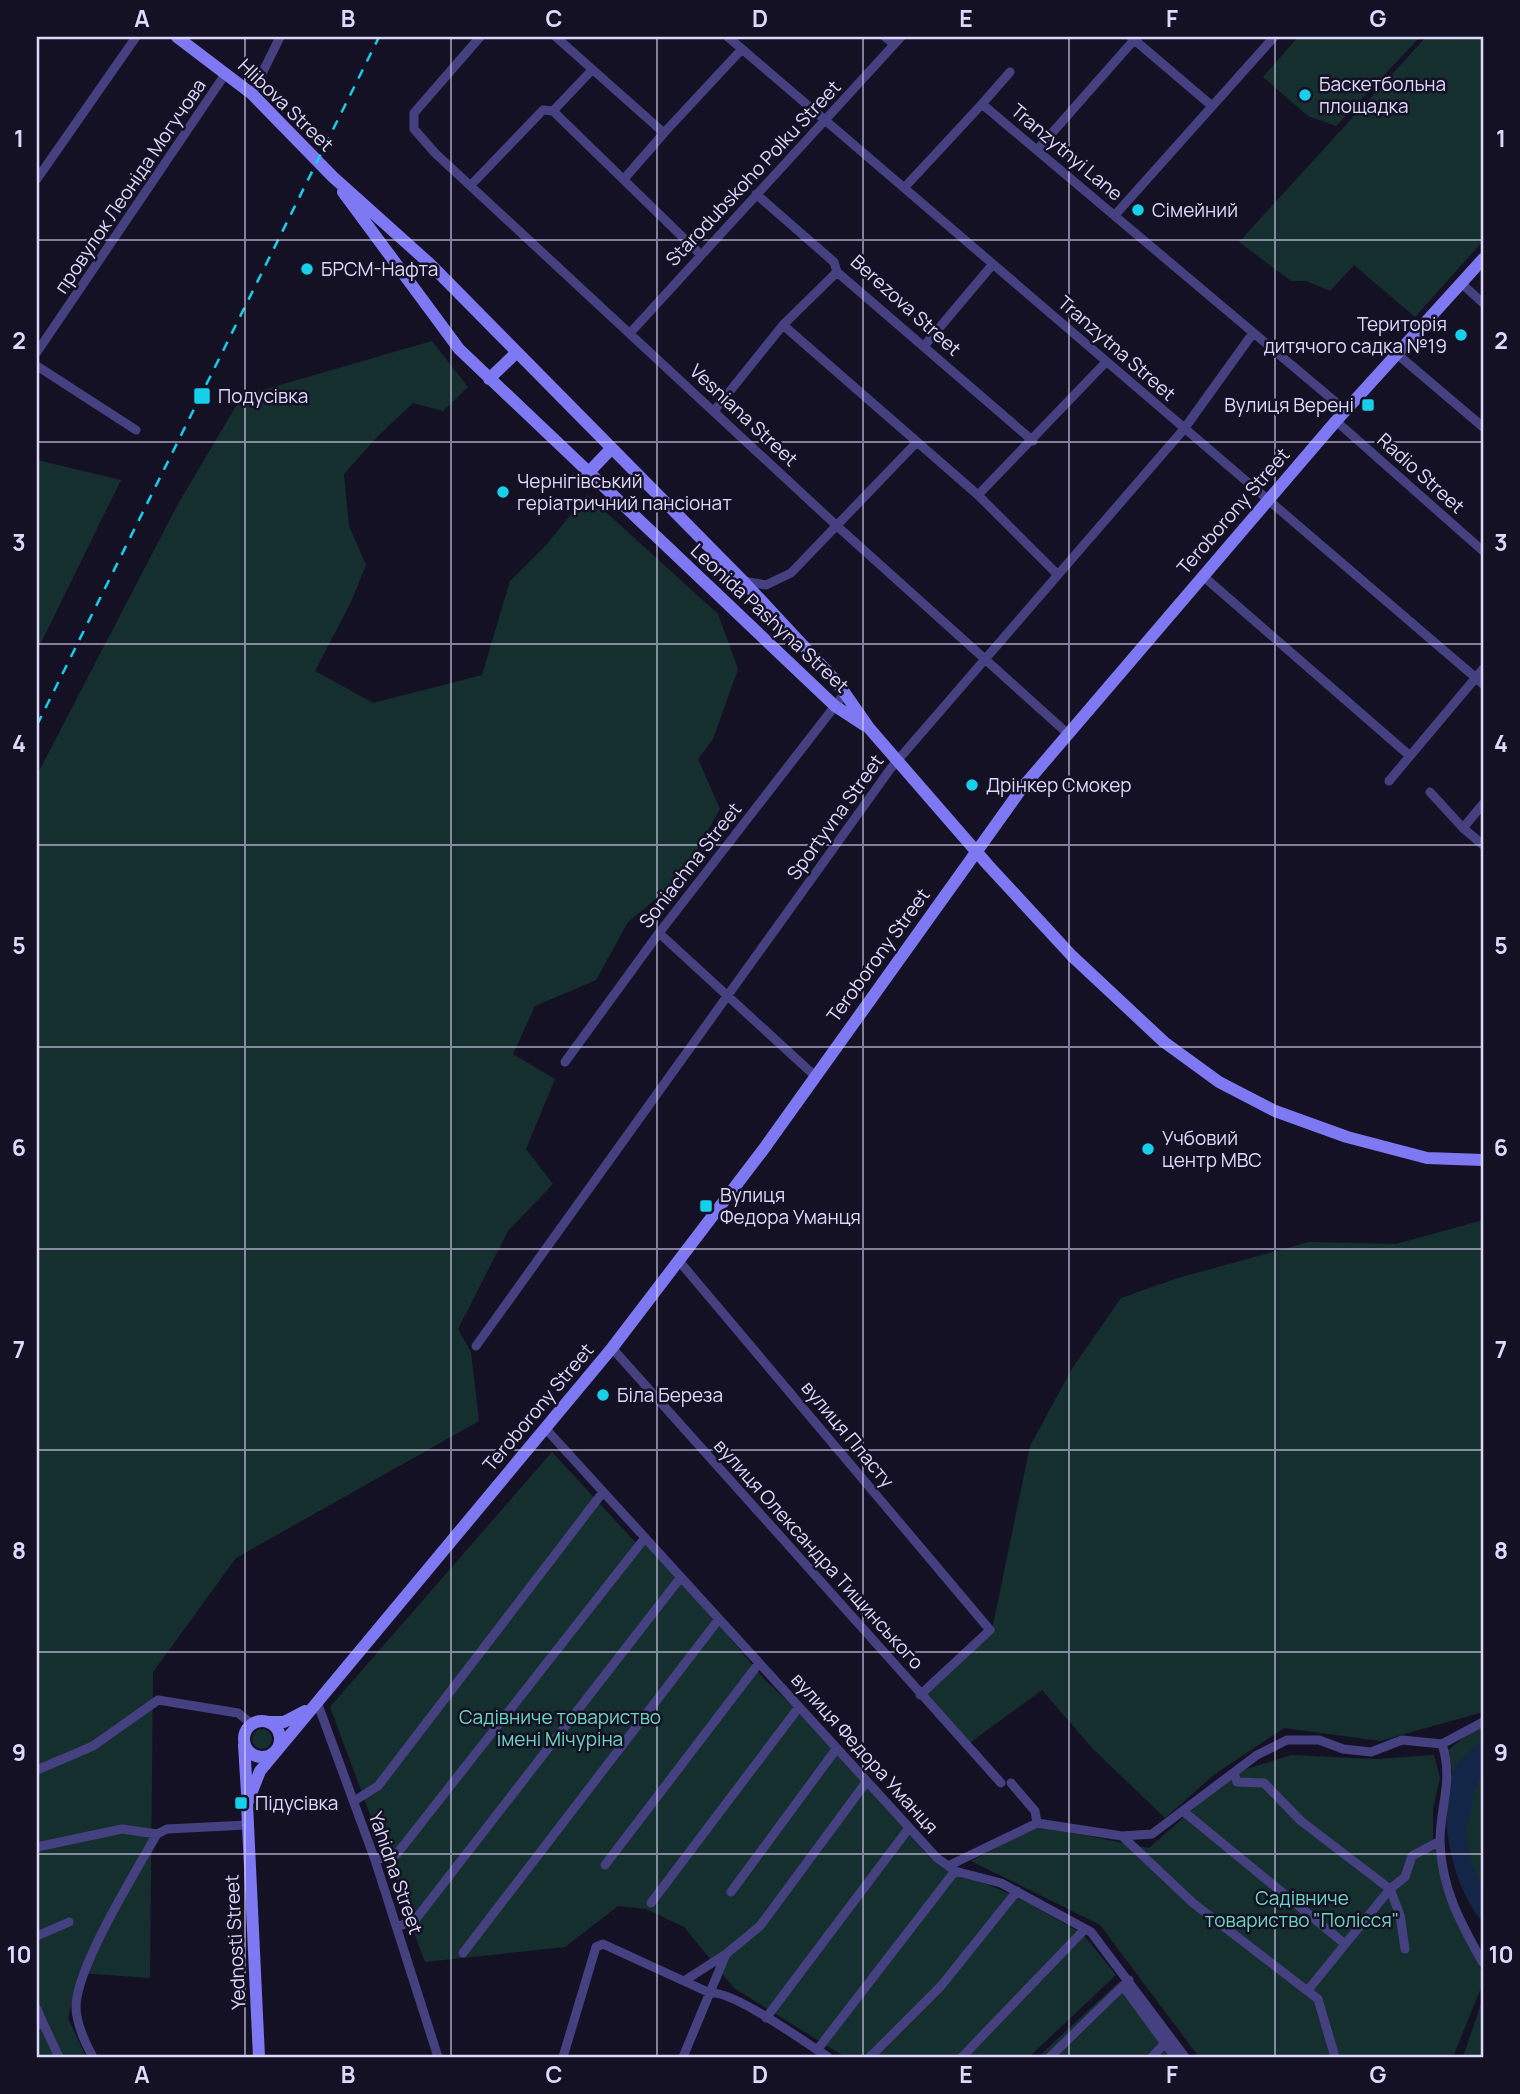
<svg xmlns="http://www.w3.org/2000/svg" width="1520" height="2094" viewBox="0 0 1520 2094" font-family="Manrope,sans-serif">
	<rect width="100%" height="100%" fill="#151125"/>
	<path fill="#152f2f" d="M 1298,37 L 1420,37 L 1336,126 L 1308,116 L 1263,77 Z
		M 1426,37 L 1483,37 L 1483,241 L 1415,317 L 1354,265 L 1330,291 L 1306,281 L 1291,281 L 1239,242 Z
		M 432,341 L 468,387 L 443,411 L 413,403 L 377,437 L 344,474 L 349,526 L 366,565 L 351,602 L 315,671 L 373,703 L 482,675 L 510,581 L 546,545 L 587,495 L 718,614 L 738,669 L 713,739 L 698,759 L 720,809 L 680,879 L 628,922 L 596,980 L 535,1006 L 513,1054 L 555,1079 L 526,1149 L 553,1184 L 508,1231 L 458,1329 L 471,1352 L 479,1421 L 236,1558 L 153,1672 L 150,1978 L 79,1973 L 68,2018 L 86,2057 L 37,2057 L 37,775 L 178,504 L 242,396 Z
		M 37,460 L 121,480 L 37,651 Z
		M 1483,1220 L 1483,1712 L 1380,1741 L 1284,1728 L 1215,1774 L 1165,1818 L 1093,1749 L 1042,1690 L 967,1745 L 922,1694 L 992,1630 L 1030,1446 L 1073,1367 L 1121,1298 L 1178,1278 L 1309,1242 L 1396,1244 Z
		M 552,1452 L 637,1544 L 647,1544 L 712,1616 L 764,1679 L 815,1727 L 931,1859 L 1025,1901 L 1083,1934 L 1116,1975 L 1029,2057 L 845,2057 L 734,1988 L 684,1927 L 646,1909 L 618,1906 L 565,1947 L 425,1962 L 330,1707 Z
		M 1483,1722 L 1483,1924 L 1448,1750 Z
		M252 1739a10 10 0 1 1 20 0a10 10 0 1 1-20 0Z
		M 1291,1755 L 1376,1759 L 1434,1755 L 1440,1778 L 1433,1809 L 1433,1840 L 1483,1976 L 1483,1983 L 1453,2057 L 1199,2057 L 1100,1925 L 971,1861 L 1038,1826 L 1149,1848 L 1234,1773 Z
		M 1120,1981 L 1179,2057 L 1038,2057 Z
		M 1483,1998 L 1483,2057 L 1463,2057 Z"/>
	<path fill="#132648" d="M 1483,1740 L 1483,1773 L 1475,1788 L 1466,1834 L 1469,1855 L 1483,1893 L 1483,1922 C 1453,1890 1431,1801 1459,1762 C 1465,1754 1476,1747 1483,1740 Z"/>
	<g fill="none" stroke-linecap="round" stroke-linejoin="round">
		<path stroke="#454180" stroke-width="9" d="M 480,37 L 414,113 L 414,129 L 435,153 L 837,526 L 1067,733
			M 556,37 L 664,133 L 624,179
			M 728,37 L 1483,684
			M 885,37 L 894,44
			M 1131,37 L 1212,106
			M 592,70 L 553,111 L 701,255
			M 252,94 L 280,37
			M 982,104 L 1010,72
			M 662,135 L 742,49
			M 1037,150 L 1134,40
			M 37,179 L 136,37
			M 471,185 L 543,110 L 553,111
			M 904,188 L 982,104 L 1345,410
			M 756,194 L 834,262 L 837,272 L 1033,441
			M 1115,215 L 1274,37
			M 1461,283 L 1483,303
			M 783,325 L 978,495 L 1057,574
			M 631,332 L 901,37
			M 924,346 L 993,264
			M 37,352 L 226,73
			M 1397,354 L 1483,427
			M 37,366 L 136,430
			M 714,411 L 783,325 L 837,272
			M 1336,421 L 1483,551
			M 978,495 L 1106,362
			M 1203,576 L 1410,756
			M 743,581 L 766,585 L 791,573 L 916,443
			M 1389,781 L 1483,669
			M 1430,792 L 1463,828
			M 1483,804 L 1463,828 L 1483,845
			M 659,933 L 815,1076
			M 565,1062 L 659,933 L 845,693
			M 679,1261 L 990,1630 L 920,1695
			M 476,1346 L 891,768 L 1184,429 L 1253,333
			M 612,1348 L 1001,1783
			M 545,1428 L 936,1857 L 955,1871 L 1001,1883 L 1091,1932 L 1185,2057
			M 317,1702 L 375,1860 L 438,2057
			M 1442,1744 C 1454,1781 1440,1805 1440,1841 C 1441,1888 1461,1924 1483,1963
			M 1442,1744 L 1483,1722
			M 37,1770 L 93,1746 L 158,1700 L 238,1713 L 252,1724
			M 1234,1773 L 1237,1782 L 1264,1783 L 1301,1821 L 1390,1889 L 1308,1990
			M 1011,1783 L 1035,1811 L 1037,1823
			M 354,1801 L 378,1786 L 603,1492
			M 1183,1811 L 1345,1944
			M 157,1834 L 167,1829 L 247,1825
			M 1122,1836 L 1193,1903 L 1318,1999 L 1335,2057
			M 37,1847 L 122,1829 L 157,1834
			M 375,1860 L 396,1855 L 644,1539
			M 605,1865 L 759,1663
			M 950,1865 L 1037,1823 L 1122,1836 L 1152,1834 L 1257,1755 L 1287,1740 L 1319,1740 L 1343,1749 L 1371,1752 L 1402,1740 L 1442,1744
			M 731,1892 L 837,1748
			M 651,1903 L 799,1707
			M 397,1927 L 415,1920 L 681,1577
			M 37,1936 L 69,1922
			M 1405,1949 L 1400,1915 L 1390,1889 L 1405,1877 L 1412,1856 L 1440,1841
			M 463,1953 L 719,1619
			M 684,1981 L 726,1954
			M 1123,1986 L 1175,2057
			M 37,2009 L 43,2023 L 37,2025
			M 766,2018 L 909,1828
			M 43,2023 L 59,2057
			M 817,2050 L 955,1871
			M 93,2057 C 84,2041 76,2024 76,2006 C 77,1966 136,1871 157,1834
			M 563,2057 L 596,1947 L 603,1944 L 710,1993 C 733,1990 806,2043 828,2057
			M 683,2057 L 726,1954 L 760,1926 L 867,1781
			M 870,2057 L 941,1986 L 1017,1891
			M 962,2057 L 1085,1929
			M 1050,2057 L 1129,1980
			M 1152,2057 L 1165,2043"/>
		<path stroke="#7f78f3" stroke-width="12" d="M 177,37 L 252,94 L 333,177 L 430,264 L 743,581 L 837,682 L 869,728 L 988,865 L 1072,956 L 1164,1042 L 1219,1082 L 1275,1111 L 1347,1137 L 1427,1158 L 1483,1160
			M 343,192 L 459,349 L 835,706 L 864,725
			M 489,379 L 516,353
			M 587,474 L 611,449
			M244 1739a18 18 0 1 1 36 0a18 18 0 1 1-36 0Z
			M 268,1722 L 284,1722 L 305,1711
			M 244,1745 L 247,1793
			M 259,2057 L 247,1804 L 260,1771 L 612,1348 L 763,1150 L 1022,788 L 1336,421 L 1483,259"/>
		<path stroke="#16d0eb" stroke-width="2.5" stroke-dasharray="10 9" stroke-linecap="butt" d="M 37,725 L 379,37"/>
	</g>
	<path fill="none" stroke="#ded9fc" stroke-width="2" stroke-opacity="0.55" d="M 245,37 L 245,2057M 451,37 L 451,2057M 657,37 L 657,2057M 863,37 L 863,2057M 1069,37 L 1069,2057M 1275,37 L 1275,2057M 37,240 L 1483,240M 37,442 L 1483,442M 37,644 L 1483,644M 37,845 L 1483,845M 37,1047 L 1483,1047M 37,1249 L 1483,1249M 37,1450 L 1483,1450M 37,1652 L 1483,1652M 37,1854 L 1483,1854"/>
	<g fill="#16d0eb" stroke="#151125" stroke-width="2.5">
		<circle cx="1305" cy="95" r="7"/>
		<circle cx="1138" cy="210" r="7"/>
		<circle cx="307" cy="269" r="7"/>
		<circle cx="1461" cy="335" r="7"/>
		<rect x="193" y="387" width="18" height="18" rx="3.5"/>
		<rect x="1361" y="398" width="14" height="14" rx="3.5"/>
		<circle cx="503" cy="492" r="7"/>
		<circle cx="972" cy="785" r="7"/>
		<circle cx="1148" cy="1149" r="7"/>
		<rect x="699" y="1199" width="14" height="14" rx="3.5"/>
		<circle cx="603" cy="1395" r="7"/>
		<rect x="234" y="1796" width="14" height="14" rx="3.5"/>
	</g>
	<g text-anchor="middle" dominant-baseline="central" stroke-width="5" stroke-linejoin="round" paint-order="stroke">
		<g font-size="19" fill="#ded9fc" stroke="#151125" text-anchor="start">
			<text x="1319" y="84">Баскетбольна<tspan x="1319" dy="22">площадка</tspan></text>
			<text x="1152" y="210">Сімейний</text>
			<text x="321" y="269">БРСМ-Нафта</text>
			<text x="1447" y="324" text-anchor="end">Територія<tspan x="1447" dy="22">дитячого садка №19</tspan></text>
			<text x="218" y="396">Подусівка</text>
			<text x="1354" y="405" text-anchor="end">Вулиця Верені</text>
			<text x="517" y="481">Чернігівський<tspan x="517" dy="22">геріатричний пансіонат</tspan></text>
			<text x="986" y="785">Дрінкер Смокер</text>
			<text x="1162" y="1138">Учбовий<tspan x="1162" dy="22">центр МВС</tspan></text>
			<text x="720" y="1195">Вулиця<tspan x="720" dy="22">Федора Уманця</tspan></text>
			<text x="617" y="1395">Біла Береза</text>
			<text x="255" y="1803">Підусівка</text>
		</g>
		<g font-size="19" fill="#ded9fc" stroke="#151125">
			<text transform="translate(286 105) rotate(44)">Hlibova Street</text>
			<text transform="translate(1067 152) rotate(40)">Tranzytnyi Lane</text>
			<text transform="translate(753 173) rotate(-47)">Starodubskoho Polku Street</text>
			<text transform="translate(130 186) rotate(-56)">провулок Леоніда Могучова</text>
			<text transform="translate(906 305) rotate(42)">Berezova Street</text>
			<text transform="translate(1117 348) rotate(41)">Tranzytna Street</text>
			<text transform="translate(744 415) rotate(43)">Vesniana Street</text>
			<text transform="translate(1421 473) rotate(42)">Radio Street</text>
			<text transform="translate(1233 511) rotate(-49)">Teroborony Street</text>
			<text transform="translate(770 618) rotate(43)">Leonida Pashyna Street</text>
			<text transform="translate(835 817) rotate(-54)">Sportyvna Street</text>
			<text transform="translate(690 865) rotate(-52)">Soniachna Street</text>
			<text transform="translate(878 955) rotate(-54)">Teroborony Street</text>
			<text transform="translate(538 1407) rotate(-50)">Teroborony Street</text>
			<text transform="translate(848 1434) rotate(50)">вулиця Пласту</text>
			<text transform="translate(819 1554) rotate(48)">вулиця Олександра Тищинського</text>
			<text transform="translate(865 1753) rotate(48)">вулиця Федора Уманця</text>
			<text transform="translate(396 1873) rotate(71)">Yahidna Street</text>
			<text transform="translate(235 1942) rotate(-93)">Yednosti Street</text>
		</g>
		<g font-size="19" fill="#6bd6be" stroke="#151125">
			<text x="560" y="1717">Садівниче товариство<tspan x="560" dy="22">імені Мічуріна</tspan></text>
			<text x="1302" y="1898">Садівниче<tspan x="1302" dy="22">товариство "Полісся"</tspan></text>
		</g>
	</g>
	<rect width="1520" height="2094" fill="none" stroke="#151125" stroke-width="77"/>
	<rect x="38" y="38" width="1444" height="2018" fill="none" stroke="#ded9fc" stroke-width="2.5"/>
	<g font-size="23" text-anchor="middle" font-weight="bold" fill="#ded9fc">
		<text x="142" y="27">A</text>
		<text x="348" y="27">B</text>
		<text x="554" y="27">C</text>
		<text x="760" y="27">D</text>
		<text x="966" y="27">E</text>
		<text x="1172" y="27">F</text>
		<text x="1378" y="27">G</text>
		<text x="19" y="147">1</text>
		<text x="1501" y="147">1</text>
		<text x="19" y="349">2</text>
		<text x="1501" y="349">2</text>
		<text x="19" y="551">3</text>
		<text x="1501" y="551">3</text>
		<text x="19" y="752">4</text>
		<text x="1501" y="752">4</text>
		<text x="19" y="954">5</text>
		<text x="1501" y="954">5</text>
		<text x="19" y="1156">6</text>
		<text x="1501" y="1156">6</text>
		<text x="19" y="1358">7</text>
		<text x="1501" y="1358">7</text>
		<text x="19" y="1559">8</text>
		<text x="1501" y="1559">8</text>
		<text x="19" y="1761">9</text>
		<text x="1501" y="1761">9</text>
		<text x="19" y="1963">10</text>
		<text x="1501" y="1963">10</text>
		<text x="142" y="2083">A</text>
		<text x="348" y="2083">B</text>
		<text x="554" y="2083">C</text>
		<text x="760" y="2083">D</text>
		<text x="966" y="2083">E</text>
		<text x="1172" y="2083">F</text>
		<text x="1378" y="2083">G</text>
	</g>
</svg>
